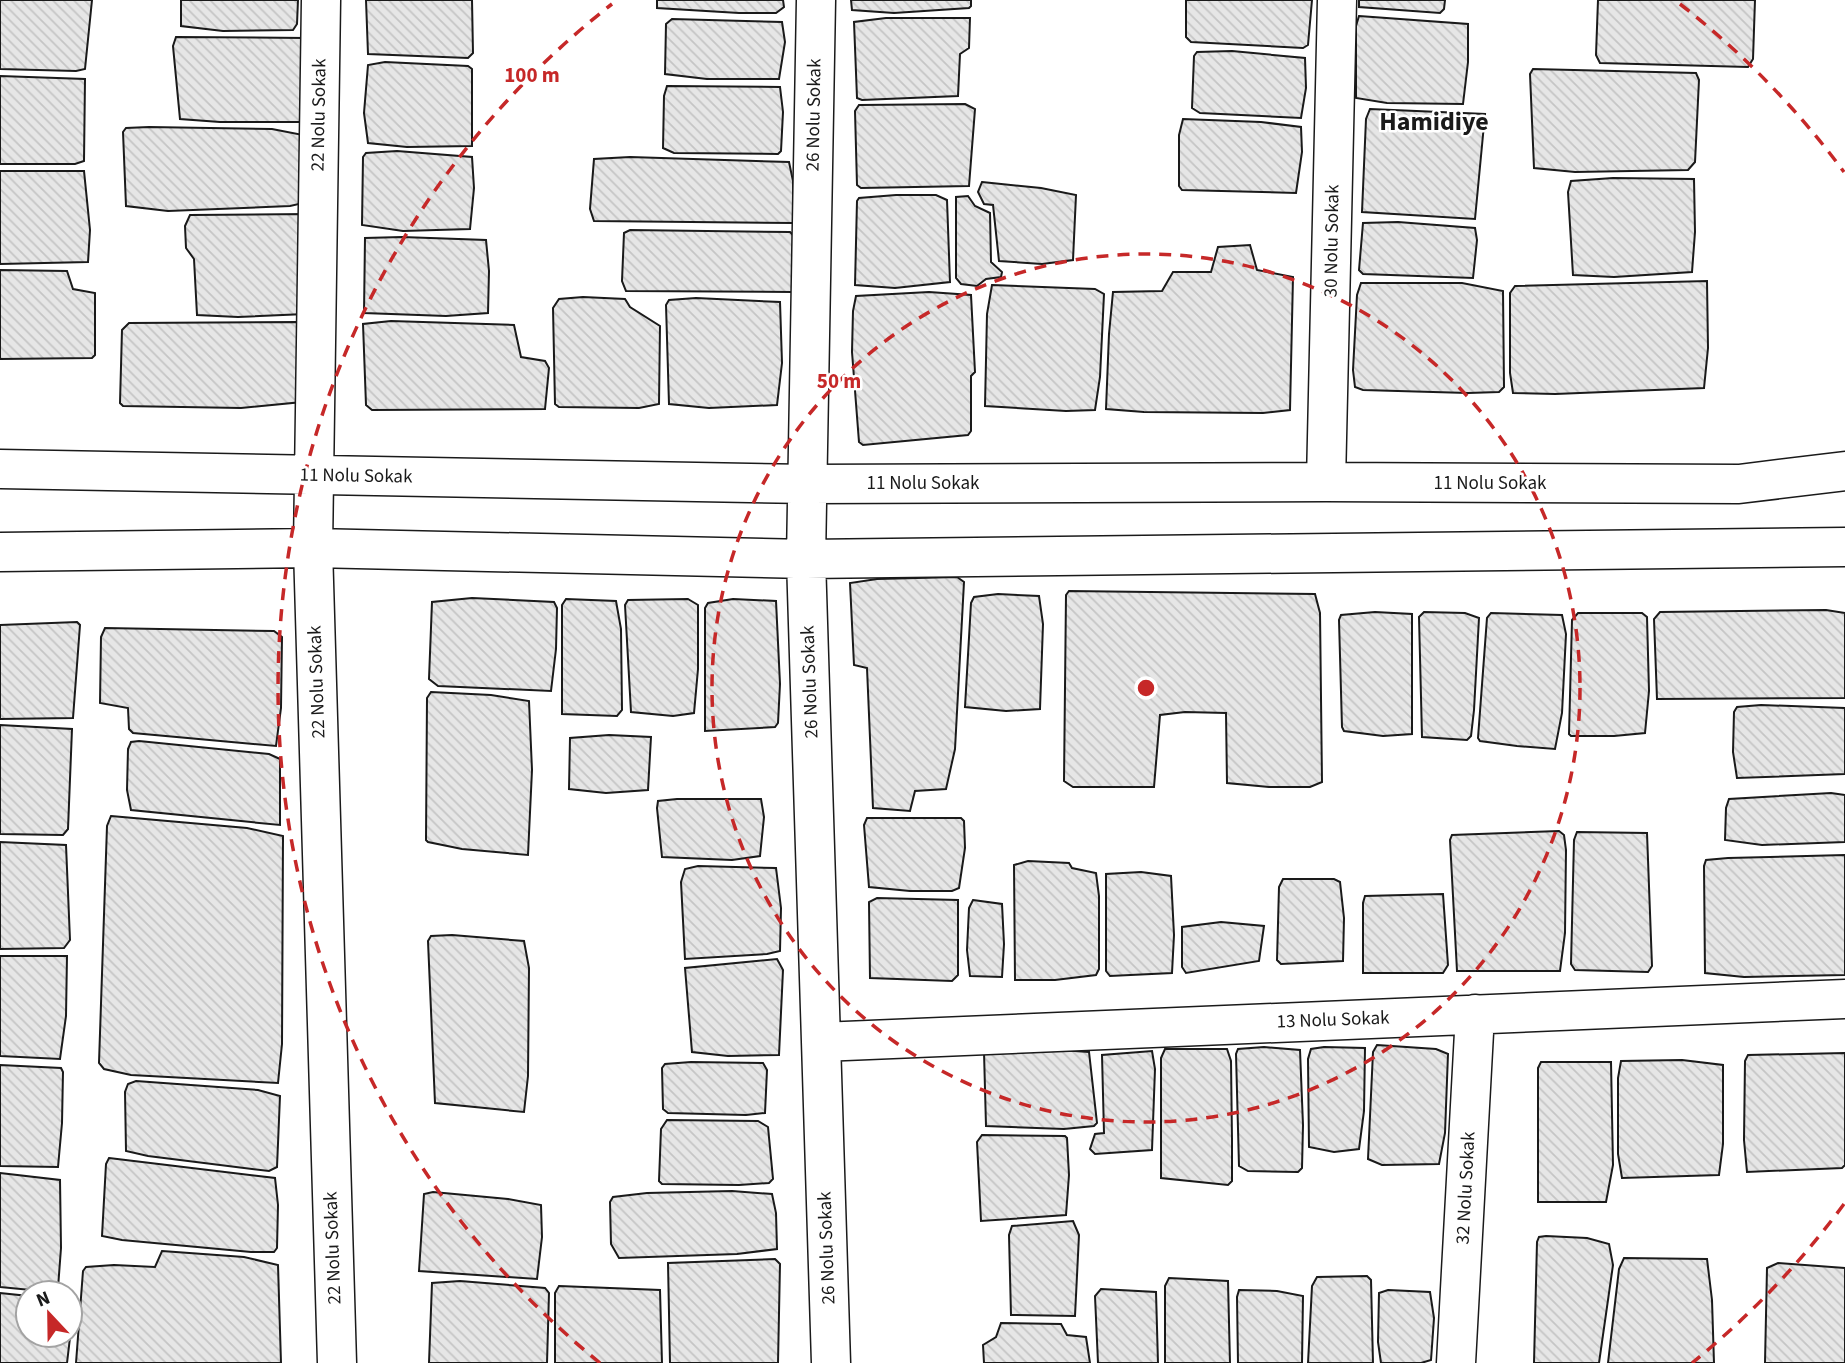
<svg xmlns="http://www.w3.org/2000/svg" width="1845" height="1363" viewBox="0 0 1845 1363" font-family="'Source Sans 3',sans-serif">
	<defs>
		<pattern id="building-back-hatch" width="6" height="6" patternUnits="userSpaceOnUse" patternTransform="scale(1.75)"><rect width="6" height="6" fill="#e6e6e6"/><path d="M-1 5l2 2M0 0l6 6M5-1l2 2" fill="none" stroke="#c5c5c5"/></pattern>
	</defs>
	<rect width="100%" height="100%" fill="#fff"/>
	<path fill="url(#building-back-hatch)" stroke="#1a1a1a" stroke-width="2" d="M 0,0 L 92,0 L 85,69 L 76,71 L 0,69 Z
		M 181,0 L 298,0 L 297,24 L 293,30 L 223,31 L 181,26 Z
		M 366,0 L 472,0 L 473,53 L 468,58 L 368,54 Z
		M 657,0 L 783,0 L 784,7 L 776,13 L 739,13 L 657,8 Z
		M 851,0 L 971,0 L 971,6 L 969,8 L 894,13 L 852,10 Z
		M 1186,0 L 1312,0 L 1308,45 L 1303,48 L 1191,42 L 1186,37 Z
		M 1359,0 L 1445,0 L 1444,9 L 1440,13 L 1359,7 Z
		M 1598,0 L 1755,0 L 1753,59 L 1748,67 L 1600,63 L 1596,55 Z
		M 1359,16 L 1468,24 L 1468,62 L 1463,104 L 1387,103 L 1356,98 L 1356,26 Z
		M 886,18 L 970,18 L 969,48 L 960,54 L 958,96 L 862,100 L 857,98 L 854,22 Z
		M 672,19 L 782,22 L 785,42 L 779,79 L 707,79 L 665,74 L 666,24 Z
		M 176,37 L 305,38 L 311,122 L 220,122 L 180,119 L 173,46 Z
		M 1232,51 L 1305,58 L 1306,88 L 1301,118 L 1200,113 L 1192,108 L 1194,56 L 1197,52 Z
		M 385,62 L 468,66 L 472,69 L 472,146 L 407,147 L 368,143 L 364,113 L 368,65 Z
		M 1533,69 L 1696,73 L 1699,80 L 1695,162 L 1688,170 L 1575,172 L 1534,168 L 1530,74 Z
		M 0,76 L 85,79 L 84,161 L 75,164 L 0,164 Z
		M 667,86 L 780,87 L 783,112 L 781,151 L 778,154 L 674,153 L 663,148 L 664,96 Z
		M 965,104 L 975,109 L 969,186 L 861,188 L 857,185 L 855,111 L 859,105 Z
		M 1370,109 L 1485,114 L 1475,219 L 1362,212 L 1366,119 Z
		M 1183,119 L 1261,122 L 1301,127 L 1302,152 L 1296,193 L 1182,190 L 1179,186 L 1179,135 Z
		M 149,127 L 272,129 L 303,135 L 301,198 L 299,204 L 290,206 L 168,211 L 126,206 L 123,132 L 126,128 Z
		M 397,151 L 472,157 L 474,188 L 470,229 L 403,231 L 362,225 L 363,157 L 366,153 Z
		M 630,157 L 789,162 L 793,181 L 793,223 L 594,221 L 590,209 L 594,159 Z
		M 0,171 L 84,171 L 90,230 L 88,262 L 0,264 Z
		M 1613,178 L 1694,179 L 1695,232 L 1692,272 L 1614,277 L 1573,275 L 1568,192 L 1571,181 Z
		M 982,182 L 1041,188 L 1076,195 L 1073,260 L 1042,264 L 999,261 L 993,205 L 984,204 L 978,192 Z
		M 896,195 L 936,195 L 947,200 L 950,282 L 895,288 L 855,285 L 857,201 L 859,198 Z
		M 968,196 L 975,206 L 990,213 L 991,262 L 1002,272 L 1001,277 L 986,279 L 977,286 L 961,284 L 956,278 L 956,197 Z
		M 307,214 L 305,314 L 238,317 L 197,315 L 194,259 L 186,248 L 185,226 L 190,215 Z
		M 1398,222 L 1475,228 L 1477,240 L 1473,278 L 1363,274 L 1359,270 L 1363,223 Z
		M 630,230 L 790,232 L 794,236 L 792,292 L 626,291 L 622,281 L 624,233 Z
		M 402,237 L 486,240 L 489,271 L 488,313 L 446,316 L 364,313 L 365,238 Z
		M 1250,245 L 1257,270 L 1293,277 L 1290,410 L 1263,413 L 1144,412 L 1106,409 L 1109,334 L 1113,292 L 1162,291 L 1173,272 L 1211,272 L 1218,247 Z
		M 0,270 L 67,271 L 73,289 L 95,293 L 95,355 L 92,358 L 0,359 Z
		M 1707,281 L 1708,348 L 1704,388 L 1555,394 L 1513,393 L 1510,373 L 1510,293 L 1515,286 Z
		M 1361,283 L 1462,283 L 1503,291 L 1504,387 L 1499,392 L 1468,393 L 1363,390 L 1355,387 L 1353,370 L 1357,295 Z
		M 992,285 L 1095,289 L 1104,294 L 1100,377 L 1095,410 L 1066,411 L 985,406 L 987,314 Z
		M 929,292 L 971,295 L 975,372 L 971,376 L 971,431 L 968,435 L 863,445 L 859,442 L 852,352 L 853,311 L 856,296 Z
		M 583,297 L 625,299 L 630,307 L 660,326 L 659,404 L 639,408 L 559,407 L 555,404 L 553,308 L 559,299 Z
		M 696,298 L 780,302 L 782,363 L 777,405 L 709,408 L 669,404 L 666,305 L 669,300 Z
		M 391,321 L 514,325 L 521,357 L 545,361 L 549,368 L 545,409 L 372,410 L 366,405 L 363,324 Z
		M 297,322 L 301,324 L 302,402 L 241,408 L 123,406 L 120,403 L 122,330 L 129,323 Z
		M 957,577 L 964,582 L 955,749 L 946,789 L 915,791 L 910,811 L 873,808 L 867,668 L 854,665 L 850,583 L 877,579 Z
		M 1069,591 L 1315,594 L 1320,613 L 1322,782 L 1310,787 L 1269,787 L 1227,783 L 1226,713 L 1185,712 L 1160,715 L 1154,787 L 1073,787 L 1064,781 L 1066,595 Z
		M 998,594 L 1039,596 L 1043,624 L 1040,709 L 1006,711 L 965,707 L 971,603 L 974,597 Z
		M 472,598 L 554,602 L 557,608 L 556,649 L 551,691 L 438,686 L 429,679 L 432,602 Z
		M 566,599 L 616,601 L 621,629 L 622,710 L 617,716 L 562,714 L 562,605 Z
		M 688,599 L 698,605 L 698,669 L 694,713 L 673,716 L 631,712 L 625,605 L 628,600 Z
		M 733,599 L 776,601 L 780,684 L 778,723 L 775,727 L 705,731 L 705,608 L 708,603 Z
		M 1826,610 L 1845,613 L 1845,698 L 1657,699 L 1654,619 L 1660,612 Z
		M 1375,612 L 1412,614 L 1412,734 L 1383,736 L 1344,731 L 1342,727 L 1339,620 L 1341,615 Z
		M 1424,612 L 1465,613 L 1479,618 L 1474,710 L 1471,736 L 1467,740 L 1422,737 L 1419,617 Z
		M 1491,613 L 1562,615 L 1566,634 L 1562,713 L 1555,749 L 1517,746 L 1480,741 L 1478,738 L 1487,618 Z
		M 1578,613 L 1642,613 L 1647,617 L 1649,691 L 1645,733 L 1614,736 L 1571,736 L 1569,734 L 1572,620 Z
		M 77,622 L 80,625 L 73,718 L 0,719 L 0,625 Z
		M 105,628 L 274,631 L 282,637 L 281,708 L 276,746 L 133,733 L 129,729 L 128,708 L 100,703 L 101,637 Z
		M 431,692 L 491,695 L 529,701 L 532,770 L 528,855 L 462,849 L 428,842 L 426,840 L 427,698 Z
		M 1761,705 L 1845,708 L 1845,774 L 1737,778 L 1733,752 L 1734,712 L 1737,707 Z
		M 0,725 L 72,729 L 68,829 L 63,835 L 0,834 Z
		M 609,735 L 651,737 L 648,790 L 606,793 L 569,789 L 570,738 Z
		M 139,741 L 269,754 L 280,759 L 280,825 L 131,810 L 127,790 L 128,749 L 131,742 Z
		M 1831,793 L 1845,795 L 1845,842 L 1762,845 L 1725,840 L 1726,808 L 1729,799 Z
		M 677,799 L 761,799 L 764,817 L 760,856 L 732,860 L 662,857 L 657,808 L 658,801 Z
		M 111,816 L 247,828 L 283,836 L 282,1044 L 278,1083 L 131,1075 L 104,1069 L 99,1063 L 107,826 Z
		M 867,818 L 961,818 L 964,821 L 965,848 L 959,888 L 952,891 L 910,891 L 869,887 L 864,825 Z
		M 1559,831 L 1564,835 L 1566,850 L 1565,933 L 1560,971 L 1457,971 L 1450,840 L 1452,835 Z
		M 1577,832 L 1647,833 L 1652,966 L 1648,972 L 1575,970 L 1571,964 L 1574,840 Z
		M 0,842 L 66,845 L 70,940 L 64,948 L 0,949 Z
		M 1845,855 L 1845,975 L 1744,977 L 1705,973 L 1704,866 L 1706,860 L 1728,858 Z
		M 1028,861 L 1069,863 L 1072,868 L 1096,873 L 1099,896 L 1099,969 L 1096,975 L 1055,980 L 1015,980 L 1014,865 Z
		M 698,866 L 776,868 L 781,908 L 780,951 L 767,954 L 685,959 L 681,882 L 685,869 Z
		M 1141,872 L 1171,876 L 1174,935 L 1172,973 L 1110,976 L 1106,971 L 1106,874 Z
		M 1283,879 L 1334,879 L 1340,882 L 1344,918 L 1343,961 L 1281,964 L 1277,960 L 1279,887 Z
		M 1443,894 L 1448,965 L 1443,973 L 1363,973 L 1363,903 L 1365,896 Z
		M 877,898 L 958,900 L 958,975 L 952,981 L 870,978 L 869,902 Z
		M 973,900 L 1002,904 L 1004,944 L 1002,977 L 970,976 L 967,950 L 969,908 Z
		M 1221,922 L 1264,926 L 1259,961 L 1186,973 L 1182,967 L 1182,927 Z
		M 452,935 L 524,941 L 529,968 L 528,1076 L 524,1112 L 435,1103 L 428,941 L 431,936 Z
		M 0,956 L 67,956 L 66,1016 L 60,1059 L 0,1056 Z
		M 777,959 L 783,970 L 779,1055 L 728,1056 L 692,1052 L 685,968 Z
		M 987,1045 L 1089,1052 L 1097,1123 L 1094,1126 L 1064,1129 L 986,1126 L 984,1052 Z
		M 1377,1045 L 1436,1049 L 1448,1054 L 1445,1133 L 1439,1164 L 1382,1165 L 1368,1159 L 1373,1052 Z
		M 1264,1047 L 1300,1050 L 1303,1125 L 1302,1168 L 1298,1172 L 1248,1171 L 1239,1166 L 1236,1054 L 1238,1049 Z
		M 1324,1047 L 1365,1048 L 1364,1111 L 1359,1149 L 1334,1152 L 1309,1147 L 1308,1059 L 1311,1049 Z
		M 1165,1049 L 1227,1049 L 1231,1061 L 1232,1140 L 1232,1181 L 1228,1185 L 1161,1178 L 1161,1058 Z
		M 1152,1051 L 1155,1069 L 1152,1150 L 1095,1154 L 1090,1149 L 1095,1134 L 1104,1133 L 1102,1055 Z
		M 1845,1053 L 1845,1165 L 1842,1168 L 1747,1172 L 1744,1140 L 1745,1061 L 1748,1055 Z
		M 1682,1060 L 1723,1065 L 1723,1144 L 1719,1175 L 1622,1178 L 1618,1154 L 1618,1078 L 1621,1061 Z
		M 691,1062 L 763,1063 L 767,1070 L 765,1113 L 746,1115 L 668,1113 L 663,1109 L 662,1068 L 665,1064 Z
		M 1541,1062 L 1611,1062 L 1613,1165 L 1606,1202 L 1538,1202 L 1538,1068 Z
		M 0,1065 L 61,1068 L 63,1072 L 62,1123 L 58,1167 L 0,1166 Z
		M 136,1081 L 258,1090 L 280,1096 L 277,1167 L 269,1171 L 148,1156 L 126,1151 L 125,1092 L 128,1084 Z
		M 667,1120 L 758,1121 L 768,1127 L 773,1179 L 769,1183 L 739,1185 L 662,1184 L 659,1181 L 661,1129 Z
		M 982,1135 L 1065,1136 L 1067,1138 L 1069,1175 L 1066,1215 L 981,1221 L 977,1142 Z
		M 109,1158 L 275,1178 L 278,1205 L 277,1248 L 274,1252 L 251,1252 L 122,1240 L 102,1236 L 106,1164 Z
		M 0,1173 L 60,1180 L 61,1248 L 58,1288 L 31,1290 L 0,1287 Z
		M 732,1191 L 772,1194 L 776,1213 L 777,1249 L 737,1254 L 619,1258 L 611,1244 L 610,1202 L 613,1197 L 647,1193 Z
		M 433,1192 L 508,1199 L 541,1205 L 542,1237 L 537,1279 L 419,1271 L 424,1194 Z
		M 1073,1221 L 1079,1235 L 1075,1316 L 1011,1315 L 1009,1235 L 1012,1226 Z
		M 1546,1236 L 1587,1238 L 1609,1244 L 1613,1265 L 1599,1363 L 1534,1363 L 1537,1242 L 1539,1237 Z
		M 162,1251 L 244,1257 L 278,1265 L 281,1363 L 76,1363 L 83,1271 L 86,1267 L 114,1265 L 155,1267 Z
		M 1624,1258 L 1707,1259 L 1712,1300 L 1714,1363 L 1608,1363 L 1619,1269 Z
		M 775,1259 L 780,1264 L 778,1363 L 670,1363 L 668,1263 Z
		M 1778,1263 L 1845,1268 L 1845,1363 L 1765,1363 L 1767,1268 Z
		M 1367,1276 L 1371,1280 L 1373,1363 L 1308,1363 L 1312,1286 L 1317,1277 Z
		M 1169,1278 L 1228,1281 L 1230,1363 L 1165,1363 L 1165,1286 Z
		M 460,1281 L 545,1288 L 549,1293 L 547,1363 L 429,1363 L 432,1283 Z
		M 559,1286 L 660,1290 L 662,1363 L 555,1363 L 555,1293 Z
		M 1101,1289 L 1156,1292 L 1158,1363 L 1098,1363 L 1095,1296 Z
		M 1239,1290 L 1277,1291 L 1303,1296 L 1302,1363 L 1238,1363 L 1237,1297 Z
		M 1388,1290 L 1430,1292 L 1434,1318 L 1431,1360 L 1421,1363 L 1381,1363 L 1378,1342 L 1379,1293 Z
		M 0,1293 L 28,1296 L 28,1335 L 70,1335 L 70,1310 L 73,1312 L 67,1363 L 0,1363 Z
		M 1001,1323 L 1061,1324 L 1067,1335 L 1086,1337 L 1090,1363 L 984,1363 L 983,1345 L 996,1337 Z"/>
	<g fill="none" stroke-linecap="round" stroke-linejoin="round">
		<g stroke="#1a1a1a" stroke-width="41">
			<path id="minor" d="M 321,0 L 313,548 L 337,1363
				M 816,0 L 806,559 L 831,1363
				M 0,469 L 809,484 L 1326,482 L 1739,484 L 1845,471
				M 1326,482 L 1337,0
				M 0,552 L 313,548 L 806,559 L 1845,547
				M 821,1042 L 1845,999
				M 1456,1363 L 1475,1014"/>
		</g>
		<use href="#minor" stroke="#fff" stroke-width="38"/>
	</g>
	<g fill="none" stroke="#c62828" stroke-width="3.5" stroke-dasharray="12 9">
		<circle cx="1146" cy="688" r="434"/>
		<path d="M1844 1204A868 868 0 0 1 1692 1363M600 1363A868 868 0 0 1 612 4M1680 4A868 868 0 0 1 1844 172"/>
	</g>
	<g text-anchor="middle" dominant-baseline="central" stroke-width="5" stroke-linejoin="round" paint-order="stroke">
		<g font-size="19" fill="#1a1a1a" stroke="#fff">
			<text transform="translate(319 115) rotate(-89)">22 Nolu Sokak</text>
			<text transform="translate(814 115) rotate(-89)">26 Nolu Sokak</text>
			<text transform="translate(1332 241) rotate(-89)">30 Nolu Sokak</text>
			<text transform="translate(356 476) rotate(1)">11 Nolu Sokak</text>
			<text x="923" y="483">11 Nolu Sokak</text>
			<text x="1490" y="483">11 Nolu Sokak</text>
			<text transform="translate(317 682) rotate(-92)">22 Nolu Sokak</text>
			<text transform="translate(810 682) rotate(-92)">26 Nolu Sokak</text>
			<text transform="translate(1333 1020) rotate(-2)">13 Nolu Sokak</text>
			<text transform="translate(1466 1188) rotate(-87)">32 Nolu Sokak</text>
			<text transform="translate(333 1248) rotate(-92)">22 Nolu Sokak</text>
			<text transform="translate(827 1248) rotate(-92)">26 Nolu Sokak</text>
		</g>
		<g font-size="26" font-weight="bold" fill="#1a1a1a" stroke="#fff">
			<text x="1434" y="121">Hamidiye</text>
		</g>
	</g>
	<circle cx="1146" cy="688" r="10" fill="#c62828" stroke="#fff" stroke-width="3.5"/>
	<g font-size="21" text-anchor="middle" font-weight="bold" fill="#c62828" stroke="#fff" stroke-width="5" stroke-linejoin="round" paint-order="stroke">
		<text x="532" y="82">100 m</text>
		<text x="839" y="388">50 m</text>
	</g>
	<g transform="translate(49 1314) rotate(338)"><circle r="33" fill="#ffffff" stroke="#a3a3a3" stroke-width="2"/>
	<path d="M0-5L12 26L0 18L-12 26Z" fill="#c62828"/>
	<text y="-10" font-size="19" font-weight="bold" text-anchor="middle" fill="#1a1a1a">N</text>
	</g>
</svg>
